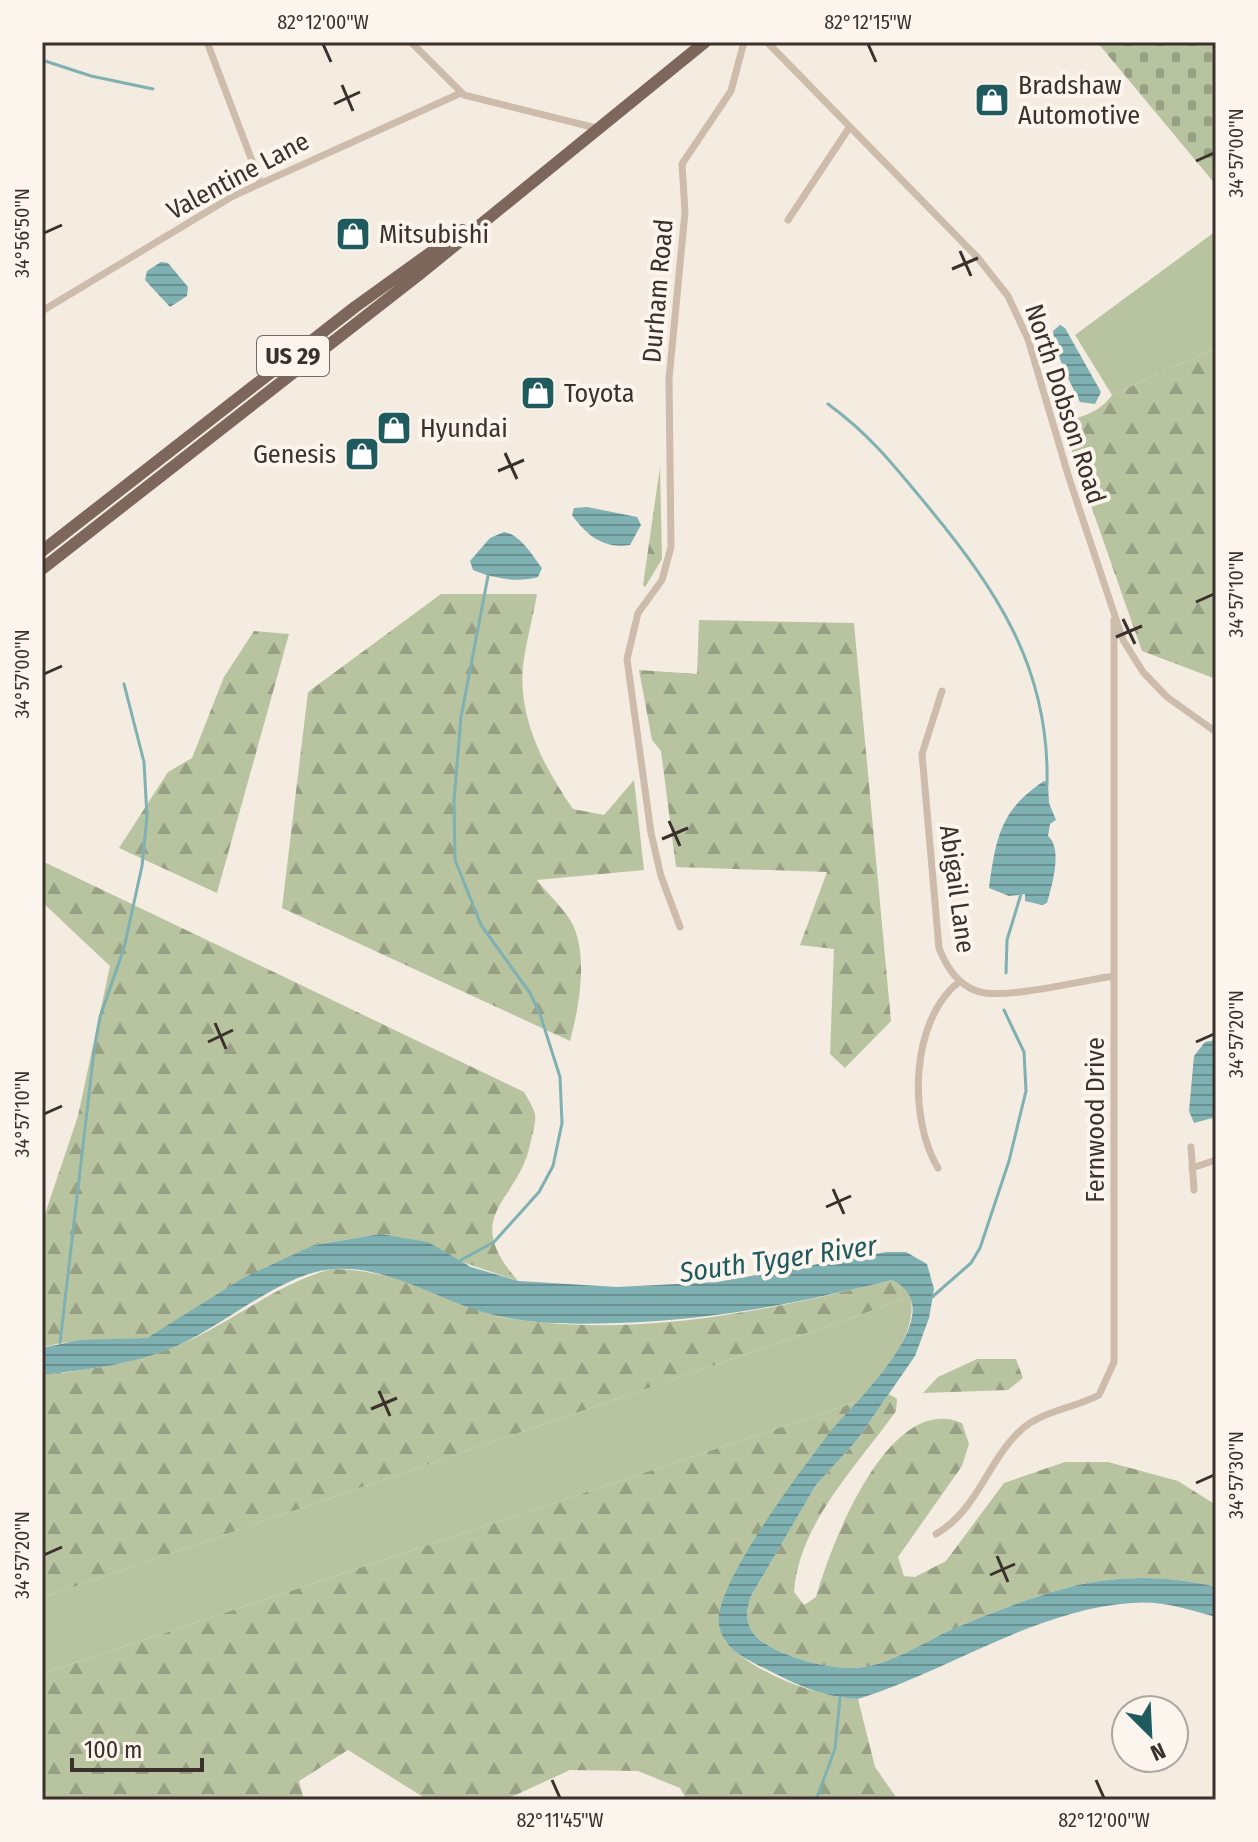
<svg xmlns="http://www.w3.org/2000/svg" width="1258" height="1842" viewBox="0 0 1258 1842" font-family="'Fira Sans Condensed',sans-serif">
	<defs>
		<pattern id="forest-firs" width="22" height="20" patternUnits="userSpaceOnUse" patternTransform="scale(2)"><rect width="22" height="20" fill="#b8c4a0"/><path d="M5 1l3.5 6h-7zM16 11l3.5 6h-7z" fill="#97a083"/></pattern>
		<pattern id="cemetery-stones" width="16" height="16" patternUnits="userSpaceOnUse" patternTransform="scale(2)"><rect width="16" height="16" fill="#b8c4a0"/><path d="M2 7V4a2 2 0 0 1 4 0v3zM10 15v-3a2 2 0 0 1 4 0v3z" fill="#97a083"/></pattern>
		<pattern id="water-rules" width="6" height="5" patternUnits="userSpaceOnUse" patternTransform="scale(2)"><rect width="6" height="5" fill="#7fb0b2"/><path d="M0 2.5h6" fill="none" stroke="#699091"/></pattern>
	</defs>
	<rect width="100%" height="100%" fill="#f4ebe1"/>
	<path fill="#b8c4a0" d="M 1216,231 L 1216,348 L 1112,395 L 1075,335 Z
		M 911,1297 C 917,1335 884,1374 859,1401 L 42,1674 L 42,1598 Z"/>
	<path fill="url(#forest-firs)" d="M 1216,348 L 1216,679 L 1142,651 L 1062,423 C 1083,416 1099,413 1112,395 Z
		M 660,467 L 662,559 L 645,587 L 643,585 Z
		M 441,594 L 537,594 C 533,617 526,642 523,666 C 518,719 544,767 573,809 L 604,815 L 634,780 L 644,870 L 537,880 C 547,893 560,905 569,918 C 590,950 579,1007 570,1041 L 282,908 L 308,692 Z
		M 699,620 L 854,623 L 891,1021 L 845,1068 L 830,1054 L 834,949 L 800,945 L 827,872 L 676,867 L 661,751 L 652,740 L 639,670 L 697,674 Z
		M 254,631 L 289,634 L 217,893 L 119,848 L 168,772 L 192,758 L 224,677 Z
		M 42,861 L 524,1092 C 528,1099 534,1108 535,1115 C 536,1122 533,1133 531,1140 C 520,1204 458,1212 518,1281 L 380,1234 L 314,1245 L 147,1338 L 60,1343 L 42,1348 L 42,1223 L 78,1116 L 110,966 L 42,902 Z
		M 331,1269 C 370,1269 407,1280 443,1295 C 464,1304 483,1314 506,1318 C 636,1339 767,1311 892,1280 L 903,1285 L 911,1297 L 42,1598 L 42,1375 C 89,1370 137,1363 181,1344 C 233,1322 276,1284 331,1269 Z
		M 977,1359 L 1016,1359 L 1023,1378 L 1008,1390 L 923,1393 L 938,1377 Z
		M 889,1394 L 897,1399 L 896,1411 C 857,1466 799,1523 794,1592 L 804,1605 L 816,1597 C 831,1544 889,1391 962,1423 L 969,1444 L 962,1466 L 898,1557 L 904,1576 L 915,1577 L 946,1561 L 1004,1483 L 1065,1462 L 1108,1462 L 1178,1481 L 1216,1505 L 1216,1587 C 1167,1575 1115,1575 1066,1588 C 1026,1599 984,1615 946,1632 C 920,1645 892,1664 862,1667 C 834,1671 794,1660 769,1646 C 747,1634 743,1618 751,1596 L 816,1485 L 857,1440 Z
		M 859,1401 C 793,1474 765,1552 725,1641 C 752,1673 817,1697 858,1699 L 875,1767 L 898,1800 L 687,1800 L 680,1788 L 638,1771 L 570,1770 L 505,1800 L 428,1800 L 348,1750 L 299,1781 L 304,1800 L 42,1800 L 42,1674 Z"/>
	<path fill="url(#cemetery-stones)" d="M 1097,42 L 1216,42 L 1216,185 Z"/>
	<path fill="url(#water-rules)" d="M 161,262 L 168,263 L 188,287 L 187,296 L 170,307 L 145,280 L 147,271 Z
		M 1060,325 L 1065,328 L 1101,392 L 1095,404 L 1080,402 C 1069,380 1056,356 1053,331 Z
		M 587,507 L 637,517 L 641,525 L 630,545 C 604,549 587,536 572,515 L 574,508 Z
		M 504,532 C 521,535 532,555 542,568 L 538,577 C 517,583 492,578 473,570 L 470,561 L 490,538 Z
		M 1044,781 L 1048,783 L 1049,803 L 1056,820 L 1050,824 L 1048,836 C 1063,849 1052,885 1047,903 L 1042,905 L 1025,901 L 1025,894 L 1009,896 L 989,888 C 996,838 1000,810 1044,781 Z
		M 1216,1040 L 1216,1117 L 1194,1123 L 1189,1111 L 1194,1056 L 1205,1042 Z
		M 380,1234 L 428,1242 L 471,1267 L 518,1281 L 617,1287 L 717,1282 L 886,1252 L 906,1252 L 927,1264 L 934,1289 L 929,1318 L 915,1356 L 857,1440 L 816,1485 L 751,1596 C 743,1618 747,1634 769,1646 C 794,1660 834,1671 863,1667 C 892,1663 920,1645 946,1632 C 984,1615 1026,1599 1066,1588 C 1115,1575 1167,1575 1216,1587 L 1216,1617 C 1188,1609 1160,1600 1131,1603 C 1034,1610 949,1671 858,1699 C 823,1697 797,1685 766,1669 C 746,1659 724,1650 719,1625 C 712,1586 804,1467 830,1432 C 853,1404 956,1310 892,1280 C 794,1304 719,1319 617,1323 C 579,1324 541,1325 503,1317 C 445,1306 396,1266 335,1269 C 286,1271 228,1322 183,1343 C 139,1364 90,1369 42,1375 L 42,1348 L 80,1340 L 147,1338 L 243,1278 L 314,1245 Z"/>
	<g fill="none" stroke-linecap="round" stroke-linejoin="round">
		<path stroke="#7fb0b2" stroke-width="3" d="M 42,60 L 91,76 L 153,89
			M 828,404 C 869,434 893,464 925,503 C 997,590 1050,668 1047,785
			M 1006,973 L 1007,940 L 1021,894
			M 461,1260 L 494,1242 L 539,1192 L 553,1166 L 562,1123 L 560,1077 L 540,1014 L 530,993 L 481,925 L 455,860 L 454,800 L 461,717 L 488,576
			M 931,1298 L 971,1263 L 980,1248 L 1009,1161 L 1026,1091 L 1024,1052 L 1004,1010
			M 60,1343 L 94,1051 L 100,1017 L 124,948 L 142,866 L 147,817 L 144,762 L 124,684
			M 816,1800 L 835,1749 L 840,1698"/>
		<path stroke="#cdbbac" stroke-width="7" d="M 207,42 L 260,182
			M 411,42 L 464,95 L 596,128
			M 767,42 L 978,258 L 1008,296 L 1028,339 L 1069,478 L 1123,640 L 1143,672 L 1167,697 L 1216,732
			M 788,220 L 849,128
			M 42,311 L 233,196 L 461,93
			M 942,691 L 922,754 L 939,948 C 947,969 960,989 985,993 C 1017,997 1079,981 1114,976
			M 680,927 L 661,876 L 651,833 L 627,659 L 638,613 L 662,580 L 671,547 L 669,379 L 685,212 L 682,164 L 731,91 L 744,42
			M 1191,1147 L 1194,1190
			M 938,1168 C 908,1119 910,1019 960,981
			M 1192,1168 L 1216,1160
			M 936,1534 C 978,1510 987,1461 1021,1430 C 1041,1411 1075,1408 1099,1395 L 1114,1362 L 1114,620"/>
		<path stroke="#7d675c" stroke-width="12" d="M 42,551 L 355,307 L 462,230
			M 42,569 L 421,273 L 705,42"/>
	</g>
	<path fill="none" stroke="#3b302b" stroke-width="3" d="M 323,44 L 331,62M 868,44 L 876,62M 342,85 L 353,111M 334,104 L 360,92M 1196,161 L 1214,153M 44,233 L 62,225M 960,251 L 971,276M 952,269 L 978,258M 505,453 L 517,479M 498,471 L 524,460M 1196,602 L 1214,594M 1123,619 L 1135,644M 1116,637 L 1142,626M 44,674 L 62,666M 669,821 L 680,846M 662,839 L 688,828M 215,1023 L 226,1049M 208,1042 L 233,1030M 1196,1042 L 1214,1034M 44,1114 L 62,1106M 833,1189 L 844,1214M 826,1207 L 851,1196M 379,1391 L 390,1416M 371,1409 L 397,1398M 1196,1483 L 1214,1475M 44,1555 L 62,1547M 997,1556 L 1008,1582M 990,1575 L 1015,1564M 552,1780 L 560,1798M 1096,1780 L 1104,1798"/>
	<defs>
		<g id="shop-square" transform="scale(1.8)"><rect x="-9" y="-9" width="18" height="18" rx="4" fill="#1f5a5e" stroke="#fbf5ee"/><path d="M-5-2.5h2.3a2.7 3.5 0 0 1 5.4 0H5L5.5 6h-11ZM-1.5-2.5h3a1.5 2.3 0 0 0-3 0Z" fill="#fff"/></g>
	</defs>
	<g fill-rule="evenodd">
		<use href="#shop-square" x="992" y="100"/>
		<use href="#shop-square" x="353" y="234"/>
		<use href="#shop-square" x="538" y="393"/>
		<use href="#shop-square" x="394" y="428"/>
		<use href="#shop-square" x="362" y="454"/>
	</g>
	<g text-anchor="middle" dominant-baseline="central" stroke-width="8" stroke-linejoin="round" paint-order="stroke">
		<rect fill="#fbf5ee" stroke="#756b66" stroke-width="2" x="257" y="336" width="72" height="40" rx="6"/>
		<g font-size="24" font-weight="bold" fill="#3b302b">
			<text x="293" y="356">US 29</text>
		</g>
		<g font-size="26" fill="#3b302b" stroke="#fbf5ee" text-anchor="start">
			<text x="1018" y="85">Bradshaw<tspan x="1018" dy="30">Automotive</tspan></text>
			<text x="379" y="234">Mitsubishi</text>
			<text x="564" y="393">Toyota</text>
			<text x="420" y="428">Hyundai</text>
			<text x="336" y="454" text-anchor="end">Genesis</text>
		</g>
		<g font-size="26" fill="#3b302b" stroke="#fbf5ee">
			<text transform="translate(238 176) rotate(-28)">Valentine Lane</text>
			<text transform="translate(658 291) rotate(-85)">Durham Road</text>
			<text transform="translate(1065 404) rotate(72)">North Dobson Road</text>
			<text transform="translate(957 889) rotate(82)">Abigail Lane</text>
			<text transform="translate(1095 1120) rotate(-90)">Fernwood Drive</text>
		</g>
		<g font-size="28" font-style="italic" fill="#1f5a5e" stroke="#fbf5ee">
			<text transform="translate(778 1259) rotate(-8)">South Tyger River</text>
		</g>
	</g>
	<rect width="1258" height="1842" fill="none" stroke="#fbf5ee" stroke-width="88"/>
	<g transform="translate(1150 1734) rotate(156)"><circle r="38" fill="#fbf5ee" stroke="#aea6a0" stroke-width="2"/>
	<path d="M0-6L14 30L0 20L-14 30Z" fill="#1f5a5e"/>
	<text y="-12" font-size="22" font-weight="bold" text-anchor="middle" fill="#3b302b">N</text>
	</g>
	<path d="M72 1758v12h130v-12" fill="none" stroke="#3b302b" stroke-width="4"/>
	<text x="84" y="1758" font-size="24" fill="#3b302b" stroke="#fbf5ee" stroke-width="6" paint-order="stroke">100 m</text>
	<rect x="44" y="44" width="1170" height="1754" fill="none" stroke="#3b302b" stroke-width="3"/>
	<g font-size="20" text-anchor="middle" fill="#3b302b">
		<text x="323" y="29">82°12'00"W</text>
		<text x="868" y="29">82°12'15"W</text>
		<text transform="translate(1236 153) rotate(-90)" y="7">34°57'00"N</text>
		<text transform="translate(22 233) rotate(-90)" y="7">34°56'50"N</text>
		<text transform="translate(1236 594) rotate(-90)" y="7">34°57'10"N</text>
		<text transform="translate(22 674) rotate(-90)" y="7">34°57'00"N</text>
		<text transform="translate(1236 1034) rotate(-90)" y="7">34°57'20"N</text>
		<text transform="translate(22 1114) rotate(-90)" y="7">34°57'10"N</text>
		<text transform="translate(1236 1475) rotate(-90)" y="7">34°57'30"N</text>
		<text transform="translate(22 1555) rotate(-90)" y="7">34°57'20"N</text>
		<text x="560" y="1827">82°11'45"W</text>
		<text x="1104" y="1827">82°12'00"W</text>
	</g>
</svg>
